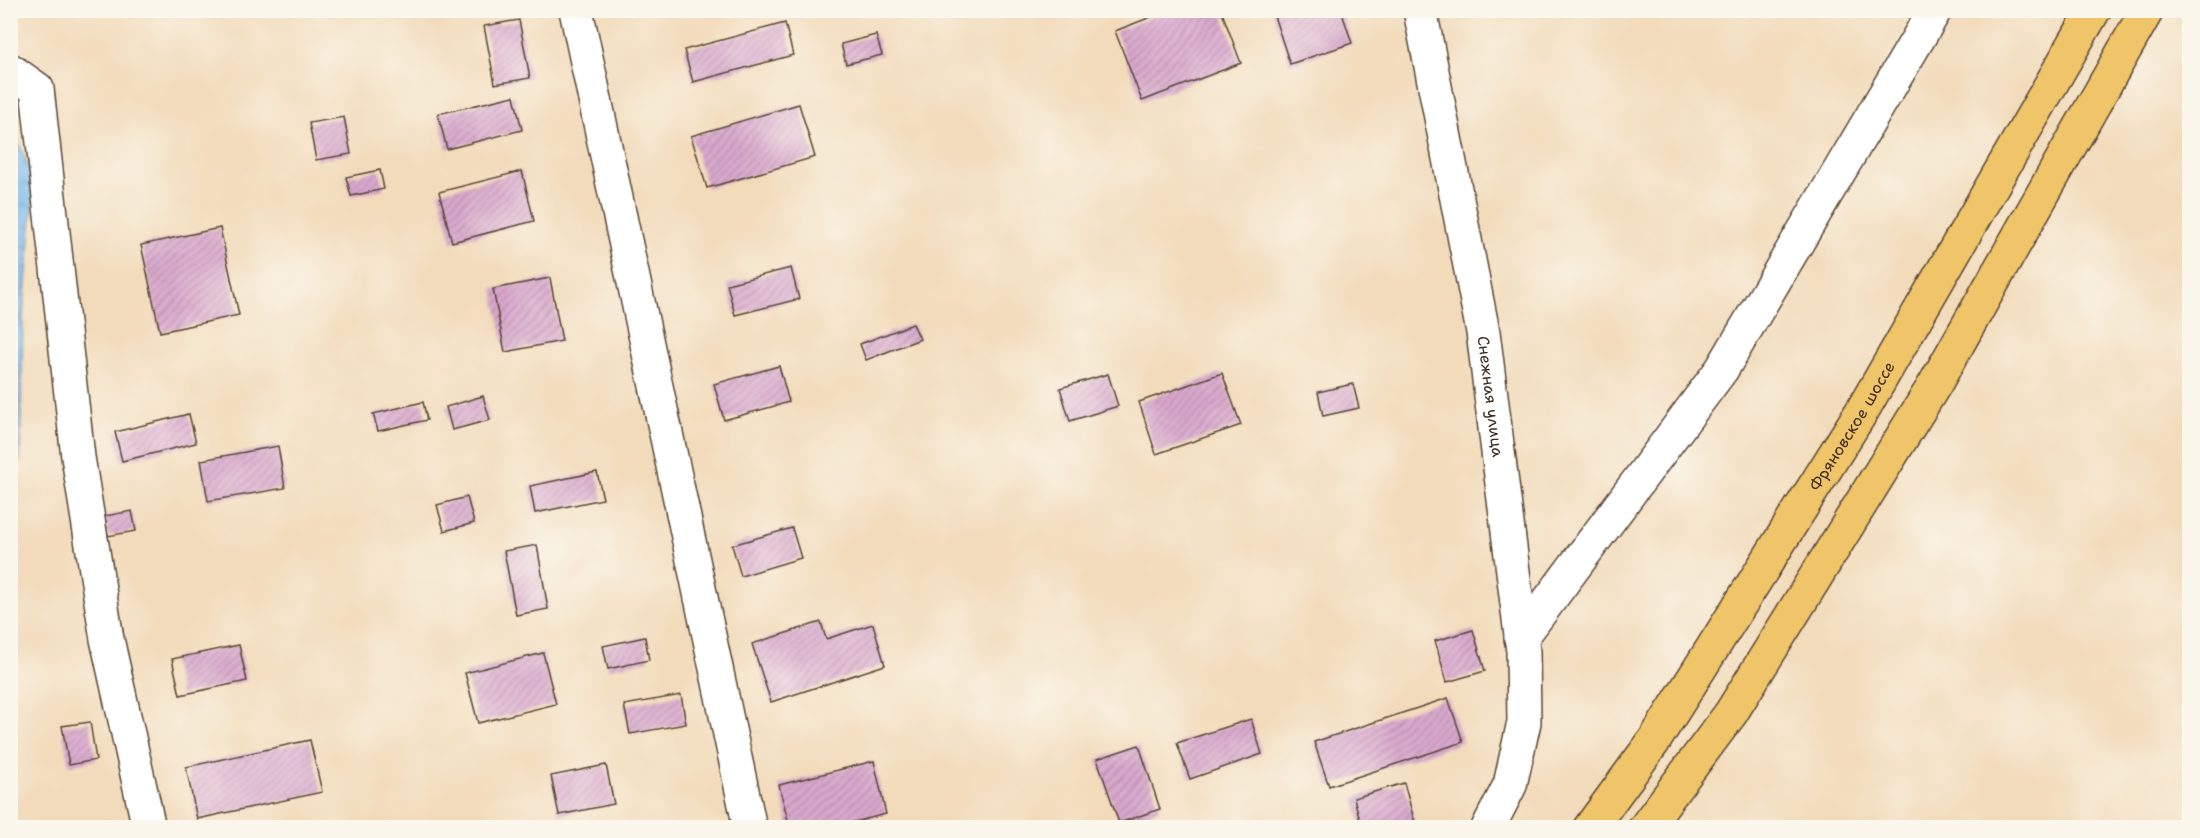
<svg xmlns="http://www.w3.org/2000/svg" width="2200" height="838" viewBox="0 0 2200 838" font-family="'Shantell Sans',sans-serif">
	<defs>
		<pattern id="water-ripples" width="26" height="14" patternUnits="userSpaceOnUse" patternTransform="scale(1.5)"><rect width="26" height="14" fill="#76b7eb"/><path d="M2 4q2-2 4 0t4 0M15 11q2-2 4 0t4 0" fill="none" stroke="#6295be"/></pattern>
		<pattern id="building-hatch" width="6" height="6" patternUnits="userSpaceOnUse" patternTransform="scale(1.5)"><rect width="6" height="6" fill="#daa9ce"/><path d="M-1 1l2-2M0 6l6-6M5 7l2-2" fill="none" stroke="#b28aa7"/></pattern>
	</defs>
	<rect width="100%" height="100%" fill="#fbf7ec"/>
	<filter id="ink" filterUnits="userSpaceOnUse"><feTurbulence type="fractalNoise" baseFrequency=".0167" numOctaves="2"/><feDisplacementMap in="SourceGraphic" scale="12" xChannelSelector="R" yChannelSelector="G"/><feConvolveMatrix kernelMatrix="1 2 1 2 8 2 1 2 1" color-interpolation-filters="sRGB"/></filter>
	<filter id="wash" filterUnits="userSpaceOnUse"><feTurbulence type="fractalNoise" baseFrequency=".008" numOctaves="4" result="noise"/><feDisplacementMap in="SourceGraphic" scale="24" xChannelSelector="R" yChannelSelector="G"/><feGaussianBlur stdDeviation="1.35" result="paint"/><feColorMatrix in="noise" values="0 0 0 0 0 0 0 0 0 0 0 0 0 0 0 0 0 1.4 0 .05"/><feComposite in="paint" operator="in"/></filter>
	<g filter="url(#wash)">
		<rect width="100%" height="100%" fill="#f2dbbb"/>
		<path fill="url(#water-ripples)" stroke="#587084" stroke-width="1.5" d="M 11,125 L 12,126 L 35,183 L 23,316 L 20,460 L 11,476 Z"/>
		<g id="blocks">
			<path fill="url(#building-hatch)" d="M 1169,10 L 1221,10 L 1241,63 L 1142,101 L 1115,31 Z
				M 1272,10 L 1341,10 L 1352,43 L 1290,64 Z
				M 519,20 L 530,78 L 495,84 L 484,26 Z
				M 785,23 L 793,55 L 693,82 L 684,50 Z
				M 876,35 L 882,55 L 846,64 L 841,44 Z
				M 514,96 L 522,130 L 447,149 L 438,114 Z
				M 799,104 L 815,157 L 707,188 L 691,136 Z
				M 344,117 L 351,154 L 316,160 L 309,123 Z
				M 380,170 L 384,189 L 351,196 L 346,177 Z
				M 522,171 L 534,221 L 452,242 L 439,192 Z
				M 220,228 L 239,315 L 160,332 L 141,245 Z
				M 791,268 L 799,299 L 735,315 L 727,284 Z
				M 550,278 L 562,341 L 505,352 L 493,289 Z
				M 913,324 L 920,339 L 866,360 L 860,344 Z
				M 779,366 L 789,402 L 724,420 L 714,384 Z
				M 1222,373 L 1241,425 L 1156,454 L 1139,402 Z
				M 1108,374 L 1118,406 L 1070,421 L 1060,388 Z
				M 1353,384 L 1359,408 L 1323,416 L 1318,392 Z
				M 483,396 L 490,420 L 452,430 L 446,407 Z
				M 423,402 L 427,420 L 378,431 L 373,414 Z
				M 189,414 L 196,443 L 122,461 L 115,432 Z
				M 278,446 L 285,488 L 208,501 L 201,460 Z
				M 597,472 L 603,499 L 535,513 L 530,486 Z
				M 467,497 L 474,523 L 444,531 L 437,505 Z
				M 132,511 L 136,531 L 108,536 L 105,516 Z
				M 792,528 L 801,558 L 741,576 L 732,545 Z
				M 537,545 L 548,609 L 516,615 L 504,551 Z
				M 821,622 L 826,639 L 873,624 L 885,665 L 771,702 L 752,644 Z
				M 1473,630 L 1485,671 L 1447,682 L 1435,641 Z
				M 645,637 L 649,660 L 608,669 L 603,646 Z
				M 239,645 L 247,681 L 180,695 L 172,659 Z
				M 543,653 L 556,704 L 478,723 L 465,673 Z
				M 681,695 L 686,724 L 630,734 L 624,705 Z
				M 1448,698 L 1463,742 L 1329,786 L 1314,742 Z
				M 1251,719 L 1262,754 L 1190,779 L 1177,743 Z
				M 90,722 L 96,760 L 69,765 L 62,726 Z
				M 310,740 L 322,792 L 197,819 L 186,767 Z
				M 1139,745 L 1160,809 L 1119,823 L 1097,759 Z
				M 874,761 L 886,814 L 831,828 L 790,828 L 779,785 Z
				M 606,765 L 614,804 L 559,815 L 551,776 Z
				M 1404,783 L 1415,823 L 1401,828 L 1362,828 L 1354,798 Z
				M 112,820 L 113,828 L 74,828 L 74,826 Z"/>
		</g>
	</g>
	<g filter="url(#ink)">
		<use href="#blocks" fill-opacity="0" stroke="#564536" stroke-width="1.5"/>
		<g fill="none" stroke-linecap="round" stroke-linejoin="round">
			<g stroke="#564536" stroke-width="36">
				<g id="minor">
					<path d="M 576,10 L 750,828"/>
					<path id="s1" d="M 1420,10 L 1483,332 L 1523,651 L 1524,722 L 1510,785 L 1488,828"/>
					<path d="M 10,70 L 37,89 L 78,457 L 107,639 L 149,828"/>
					<path d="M 1521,638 L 1722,369 L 1935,10"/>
				</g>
			</g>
			<g stroke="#564536" stroke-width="36">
				<g id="major">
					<path id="s2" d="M 1590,828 L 1654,741 L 1862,411 L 2094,10"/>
					<path d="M 1645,828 L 1731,713 L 1818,573 L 1935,384 L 2147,10"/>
				</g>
			</g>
			<use href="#minor" stroke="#fff" stroke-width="33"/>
			<use href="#major" stroke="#f0c469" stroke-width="33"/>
		</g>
	</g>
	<g text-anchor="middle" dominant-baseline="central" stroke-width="5" stroke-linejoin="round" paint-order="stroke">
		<g font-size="16" fill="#3b2a1e" stroke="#fbf7ec">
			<text stroke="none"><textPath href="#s1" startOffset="393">Снежная улица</textPath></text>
			<text stroke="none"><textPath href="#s2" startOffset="480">Фряновское шоссе</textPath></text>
		</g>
	</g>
	<rect width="2200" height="838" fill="none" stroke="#fbf7ec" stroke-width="36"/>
</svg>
